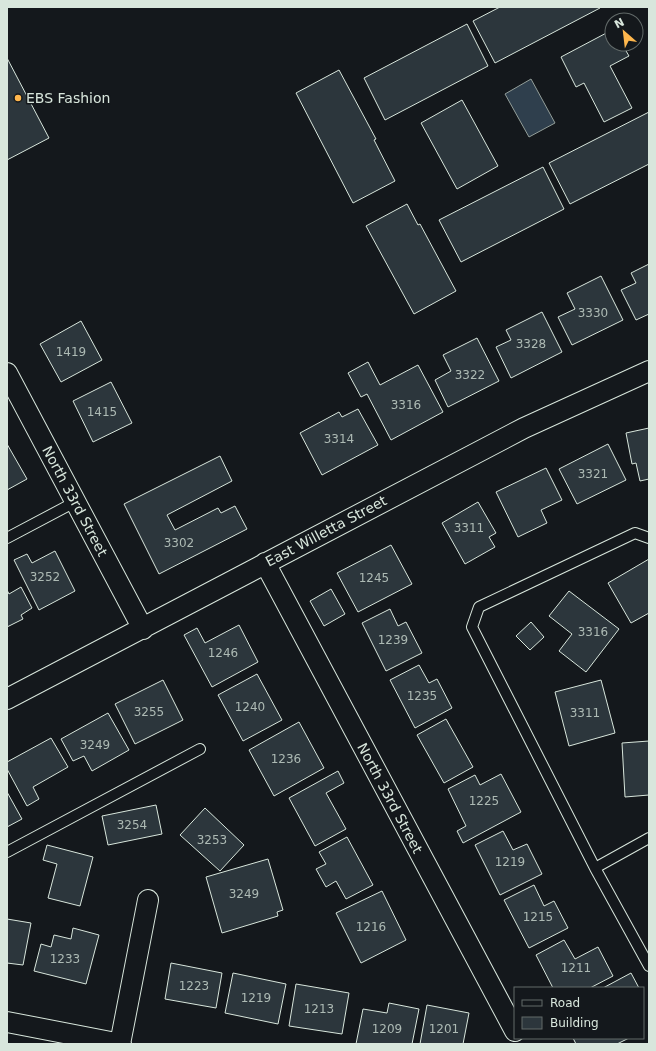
<svg xmlns="http://www.w3.org/2000/svg" width="656" height="1051" viewBox="0 0 656 1051" font-family="'DejaVu Sans',sans-serif">
	<rect width="100%" height="100%" fill="#14181c"/>
	<path fill="#2f3f4d" stroke="#939e99" d="M 531,79 L 555,123 L 529,137 L 505,94 Z"/>
	<path fill="#2c363c" stroke="#d8e6dc" d="M 500,7 L 600,7 L 600,8 L 495,63 L 473,21 Z
		M 467,24 L 488,66 L 385,120 L 364,78 Z
		M 612,30 L 612,44 L 622,44 L 629,56 L 610,66 L 632,108 L 604,122 L 584,83 L 576,87 L 561,57 Z
		M 7,58 L 49,138 L 7,160 Z
		M 339,70 L 376,139 L 374,140 L 395,181 L 353,203 L 296,93 Z
		M 462,100 L 498,166 L 457,189 L 421,123 Z
		M 649,112 L 649,164 L 570,204 L 549,163 Z
		M 543,167 L 564,209 L 461,262 L 439,220 Z
		M 407,204 L 418,225 L 420,224 L 456,291 L 414,314 L 366,226 Z
		M 649,264 L 649,314 L 636,320 L 621,290 L 636,283 L 631,273 Z
		M 601,276 L 623,320 L 572,345 L 558,317 L 575,309 L 567,293 Z
		M 542,312 L 562,352 L 511,378 L 496,347 L 511,340 L 506,330 Z
		M 81,321 L 102,360 L 61,382 L 40,344 Z
		M 477,338 L 499,381 L 448,407 L 435,380 L 451,371 L 443,355 Z
		M 368,362 L 380,385 L 418,365 L 443,412 L 391,440 L 367,394 L 361,397 L 348,373 Z
		M 111,382 L 132,423 L 93,442 L 73,401 Z
		M 358,409 L 378,445 L 322,475 L 300,433 L 339,412 L 342,417 Z
		M 649,428 L 649,479 L 640,481 L 636,463 L 632,464 L 626,433 Z
		M 7,444 L 27,479 L 7,490 Z
		M 608,444 L 626,480 L 577,504 L 559,469 Z
		M 220,456 L 232,481 L 167,515 L 175,530 L 218,508 L 221,513 L 235,506 L 247,529 L 159,574 L 124,504 Z
		M 546,468 L 562,500 L 541,510 L 547,523 L 518,537 L 496,492 Z
		M 478,502 L 496,533 L 489,537 L 495,547 L 465,564 L 442,523 Z
		M 391,545 L 412,584 L 358,612 L 337,573 Z
		M 55,551 L 75,591 L 39,610 L 14,560 L 27,554 L 32,563 Z
		M 649,559 L 649,613 L 631,623 L 608,583 Z
		M 21,587 L 32,608 L 21,615 L 23,619 L 7,627 L 7,590 L 9,594 Z
		M 331,589 L 345,614 L 324,626 L 310,601 Z
		M 569,591 L 619,629 L 586,672 L 559,651 L 572,634 L 549,616 Z
		M 390,609 L 398,626 L 406,622 L 422,653 L 386,671 L 362,623 Z
		M 531,622 L 544,637 L 530,650 L 516,636 Z
		M 239,625 L 258,662 L 212,687 L 184,635 L 197,628 L 205,643 Z
		M 419,665 L 429,683 L 437,679 L 452,708 L 415,728 L 390,680 Z
		M 257,674 L 282,720 L 243,741 L 218,695 Z
		M 163,680 L 183,720 L 135,744 L 115,704 Z
		M 601,680 L 615,733 L 569,746 L 555,692 Z
		M 108,713 L 129,750 L 92,771 L 84,756 L 73,761 L 61,739 Z
		M 446,719 L 473,767 L 444,783 L 417,735 Z
		M 299,722 L 324,768 L 274,796 L 249,750 Z
		M 51,738 L 68,767 L 33,787 L 39,799 L 27,806 L 7,769 L 7,762 Z
		M 649,741 L 649,795 L 625,797 L 622,743 Z
		M 338,771 L 344,783 L 326,793 L 346,829 L 315,846 L 289,798 Z
		M 501,774 L 521,812 L 463,843 L 457,831 L 466,826 L 448,789 L 475,775 L 480,785 Z
		M 7,792 L 22,819 L 7,827 Z
		M 156,805 L 162,834 L 108,845 L 102,816 Z
		M 205,808 L 244,845 L 220,871 L 180,835 Z
		M 503,831 L 513,850 L 527,844 L 542,874 L 500,895 L 475,845 Z
		M 347,837 L 373,885 L 346,899 L 336,881 L 326,887 L 316,869 L 326,864 L 319,852 Z
		M 47,845 L 93,857 L 80,906 L 48,898 L 57,864 L 43,860 Z
		M 268,859 L 283,910 L 277,912 L 278,916 L 222,933 L 206,877 Z
		M 534,885 L 544,906 L 554,901 L 568,928 L 529,948 L 504,900 Z
		M 382,891 L 406,940 L 361,963 L 336,913 Z
		M 7,919 L 31,923 L 23,965 L 7,963 Z
		M 73,928 L 99,935 L 86,984 L 34,971 L 41,944 L 51,947 L 54,935 L 71,939 Z
		M 564,940 L 575,959 L 598,947 L 613,976 L 590,988 L 553,988 L 536,955 Z
		M 171,963 L 222,973 L 216,1008 L 165,999 Z
		M 233,973 L 286,984 L 278,1024 L 225,1013 Z
		M 631,973 L 639,988 L 603,988 Z
		M 296,984 L 349,993 L 342,1034 L 289,1026 Z
		M 389,1003 L 419,1009 L 412,1044 L 356,1044 L 363,1009 L 387,1013 Z
		M 427,1005 L 469,1013 L 463,1044 L 420,1044 Z
		M 573,1038 L 629,1038 L 617,1044 L 576,1044 Z"/>
	<g fill="none" stroke-linecap="round" stroke-linejoin="round">
		<g stroke="#d8e6dc" stroke-width="12">
			<path id="service" d="M 7,538 L 75,502
				M 649,538 L 635,533 L 479,607 L 472,627 L 595,868 L 649,966
				M 7,852 L 200,749
				M 595,868 L 649,838"/>
		</g>
		<g stroke="#d8e6dc" stroke-width="22">
			<path id="minor" d="M 7,373 L 143,629
				M 265,563 L 515,1031
				M 7,699 L 524,428 L 649,371
				M 7,1022 L 121,1044
				M 120,1044 L 148,900"/>
		</g>
		<use href="#service" stroke="#14181c" stroke-width="10"/>
		<use href="#minor" stroke="#14181c" stroke-width="20"/>
	</g>
	<circle fill="#ffb74d" stroke="#14181c" stroke-width="1.5" cx="18" cy="98" r="4"/>
	<g text-anchor="middle" dominant-baseline="central" stroke-width="3" stroke-linejoin="round" paint-order="stroke">
		<g font-size="12" fill="#adbab4">
			<text x="593" y="313">3330</text>
			<text x="531" y="344">3328</text>
			<text x="71" y="352">1419</text>
			<text x="470" y="375">3322</text>
			<text x="406" y="405">3316</text>
			<text x="102" y="412">1415</text>
			<text x="339" y="439">3314</text>
			<text x="593" y="474">3321</text>
			<text x="469" y="528">3311</text>
			<text x="179" y="543">3302</text>
			<text x="45" y="577">3252</text>
			<text x="374" y="578">1245</text>
			<text x="593" y="632">3316</text>
			<text x="393" y="640">1239</text>
			<text x="223" y="653">1246</text>
			<text x="422" y="696">1235</text>
			<text x="250" y="707">1240</text>
			<text x="149" y="712">3255</text>
			<text x="585" y="713">3311</text>
			<text x="95" y="745">3249</text>
			<text x="286" y="759">1236</text>
			<text x="484" y="801">1225</text>
			<text x="132" y="825">3254</text>
			<text x="212" y="840">3253</text>
			<text x="510" y="862">1219</text>
			<text x="244" y="894">3249</text>
			<text x="538" y="917">1215</text>
			<text x="371" y="927">1216</text>
			<text x="65" y="959">1233</text>
			<text x="576" y="968">1211</text>
			<text x="194" y="986">1223</text>
			<text x="256" y="998">1219</text>
			<text x="319" y="1009">1213</text>
			<text x="387" y="1029">1209</text>
			<text x="444" y="1029">1201</text>
		</g>
		<g font-size="14" fill="#d8e6dc" stroke="#14181c" text-anchor="start">
			<text x="26" y="98">EBS Fashion</text>
		</g>
		<g font-size="14" fill="#d8e6dc" stroke="#14181c">
			<text transform="translate(75 501) rotate(62)">North 33rd Street</text>
			<text transform="translate(326 531) rotate(-28)">East Willetta Street</text>
			<text transform="translate(390 798) rotate(62)">North 33rd Street</text>
		</g>
	</g>
	<rect width="656" height="1051" fill="none" stroke="#d8e6dc" stroke-width="16"/>
	<rect x="514" y="987" width="130" height="52" fill="#14181c" stroke="#626a69"/>
	<rect x="522" y="1000" width="20" height="6" fill="#14181c" stroke="#626a69"/>
	<text x="550" y="1007" font-size="12" fill="#d8e6dc">Road</text>
	<rect x="522" y="1017" width="20" height="12" fill="#2c363c" stroke="#626a69"/>
	<text x="550" y="1027" font-size="12" fill="#d8e6dc">Building</text>
	<g transform="translate(624 32) rotate(332)"><circle r="19" fill="#14181c" stroke="#626a69"/>
	<path d="M0-3L7 15L0 10L-7 15Z" fill="#ffb74d"/>
	<text y="-6" font-size="11" font-weight="bold" text-anchor="middle" fill="#d8e6dc">N</text>
	</g>
</svg>
